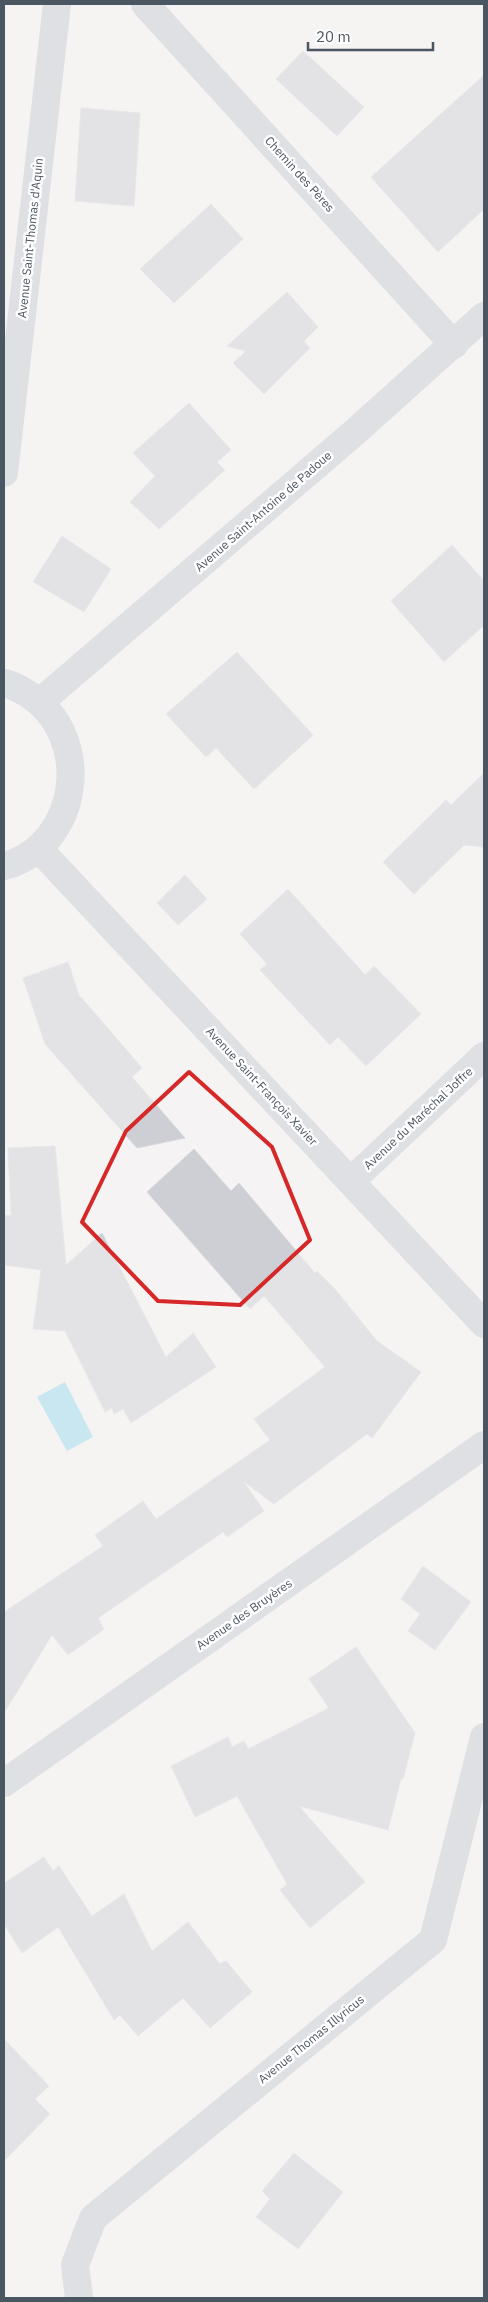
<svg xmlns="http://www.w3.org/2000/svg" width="488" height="2302" viewBox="0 0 488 2302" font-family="'IBM Plex Sans',sans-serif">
	<rect width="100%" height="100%" fill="#f5f3f3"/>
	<path fill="#90daee" d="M 65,1382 L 93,1437 L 67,1451 L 37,1397 Z"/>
	<path fill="#cdcfd5" stroke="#d7d9de" d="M 303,51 L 364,107 L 337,136 L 276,79 Z
		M 484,75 L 484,209 L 438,252 L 371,177 Z
		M 81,108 L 140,113 L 134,206 L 75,201 Z
		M 211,204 L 243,239 L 174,303 L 140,269 Z
		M 287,292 L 318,327 L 304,341 L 310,348 L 264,394 L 233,363 L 246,351 L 227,346 Z
		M 189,403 L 231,450 L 217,462 L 225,470 L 159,529 L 130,502 L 155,476 L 133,453 Z
		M 62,536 L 111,569 L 84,612 L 33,582 Z
		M 452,545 L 484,581 L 484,625 L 444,662 L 391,601 Z
		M 237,652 L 313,735 L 254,789 L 216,748 L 206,757 L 166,714 Z
		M 484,773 L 484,847 L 464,845 L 414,894 L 383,862 L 446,800 L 451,805 Z
		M 185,875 L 207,899 L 178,925 L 157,903 Z
		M 288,889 L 365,975 L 374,966 L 421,1014 L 366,1066 L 338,1037 L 330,1045 L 260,970 L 267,964 L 240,934 Z
		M 68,962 L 80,998 L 81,997 L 142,1068 L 132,1077 L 185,1138 L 137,1148 L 45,1044 L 23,978 Z
		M 55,1146 L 66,1265 L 102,1233 L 166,1357 L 193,1333 L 216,1367 L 131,1423 L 123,1409 L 114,1414 L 112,1408 L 105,1412 L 65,1331 L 33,1329 L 41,1270 L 4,1265 L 4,1215 L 11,1216 L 8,1148 Z
		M 194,1149 L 231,1191 L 239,1183 L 315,1273 L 317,1271 L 335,1289 L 377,1341 L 421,1372 L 372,1438 L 367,1434 L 274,1504 L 243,1481 L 264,1511 L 227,1537 L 223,1532 L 98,1618 L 104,1629 L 68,1655 L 52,1635 L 4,1713 L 4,1612 L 103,1546 L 95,1535 L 143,1501 L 156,1519 L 270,1440 L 254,1419 L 325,1367 L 264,1296 L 250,1309 L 147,1192 Z
		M 423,1566 L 471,1602 L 435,1650 L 408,1631 L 420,1614 L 401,1599 Z
		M 356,1647 L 415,1733 L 403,1779 L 401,1779 L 388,1830 L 299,1806 L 365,1882 L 310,1928 L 280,1890 L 287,1884 L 237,1796 L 195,1817 L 171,1766 L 228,1737 L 232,1747 L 244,1741 L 248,1749 L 329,1708 L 309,1679 Z
		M 44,1857 L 53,1871 L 59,1866 L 92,1916 L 124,1894 L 152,1951 L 188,1922 L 220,1964 L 226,1961 L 252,1992 L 210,2028 L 183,1998 L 138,2036 L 120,2015 L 114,2020 L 58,1927 L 22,1953 L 4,1924 L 4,1883 Z
		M 4,2039 L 49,2086 L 35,2099 L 50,2114 L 4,2161 Z
		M 294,2153 L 343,2192 L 298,2249 L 256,2217 L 270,2199 L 262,2191 Z"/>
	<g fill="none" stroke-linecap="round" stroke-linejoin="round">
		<path stroke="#c1cad2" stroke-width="28" d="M 145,4 L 454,345
			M 4,473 L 57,4
			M 4,683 C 13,685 20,689 28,694 C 94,736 81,845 4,866
			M 40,702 L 355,432 L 484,316
			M 38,848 L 484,1324
			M 351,1181 L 484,1056
			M 4,1783 L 484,1445
			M 79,2298 L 75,2265 L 93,2218 L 433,1940 L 484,1737"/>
	</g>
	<path d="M0 0H488V2302H0ZM 189,1072 L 272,1147 L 310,1240 L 240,1305 L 158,1301 L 82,1222 L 126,1131 Z" fill="#f5f3f3" fill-opacity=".55" fill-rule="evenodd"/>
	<path fill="none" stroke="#d62828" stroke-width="4" stroke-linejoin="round" d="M 189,1072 L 272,1147 L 310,1240 L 240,1305 L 158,1301 L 82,1222 L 126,1131 Z"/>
	<g text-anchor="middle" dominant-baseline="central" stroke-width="5" stroke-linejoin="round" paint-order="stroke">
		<g font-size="12" fill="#4a5661" stroke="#fff">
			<text transform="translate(300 174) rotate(48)">Chemin des Pères</text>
			<text transform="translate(30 238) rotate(-84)">Avenue Saint-Thomas d'Aquin</text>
			<text transform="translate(263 511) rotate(-41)">Avenue Saint-Antoine de Padoue</text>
			<text transform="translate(262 1086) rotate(47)">Avenue Saint-François Xavier</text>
			<text transform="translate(418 1118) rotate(-43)">Avenue du Maréchal Joffre</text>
			<text transform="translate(244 1614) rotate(-35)">Avenue des Bruyères</text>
			<text transform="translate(311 2039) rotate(-39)">Avenue Thomas Illyricus</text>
		</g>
	</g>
	<rect width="488" height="2302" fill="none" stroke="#4a5661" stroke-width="10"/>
	<path d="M308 42v8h125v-8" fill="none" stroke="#4a5661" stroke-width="2.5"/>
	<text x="316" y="42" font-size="15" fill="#4a5661" stroke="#ffffff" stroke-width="4" paint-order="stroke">20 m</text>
</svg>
